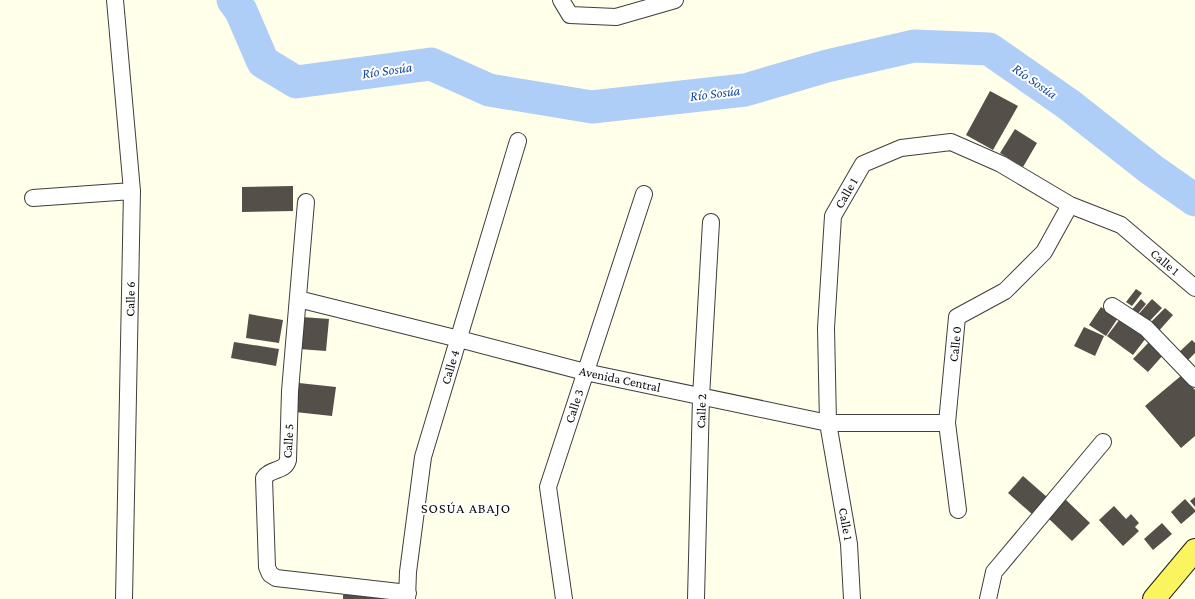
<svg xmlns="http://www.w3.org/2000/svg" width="1195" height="599" viewBox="0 0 1195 599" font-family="'Crimson Pro',serif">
	<rect width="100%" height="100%" fill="#ffffea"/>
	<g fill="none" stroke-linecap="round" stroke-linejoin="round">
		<path stroke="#aecdf7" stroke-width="33" d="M 233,0 L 241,11 L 263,62 L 296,82 L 431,64 L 489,90 L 592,107 L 745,90 L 827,66 L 914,46 L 989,49 L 1068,104 L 1152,170 L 1195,200"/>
	</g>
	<path fill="#544f48" d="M 990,91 L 1018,106 L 993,150 L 966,135 Z
		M 1015,129 L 1037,143 L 1023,167 L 1000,153 Z
		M 293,186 L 293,211 L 242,212 L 242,187 Z
		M 1136,289 L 1142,293 L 1132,306 L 1126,302 Z
		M 1141,299 L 1146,304 L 1135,317 L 1130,312 Z
		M 1152,299 L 1162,308 L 1145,326 L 1136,317 Z
		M 1101,307 L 1118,318 L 1106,336 L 1089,325 Z
		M 1165,308 L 1173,315 L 1156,334 L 1147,326 Z
		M 249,314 L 283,320 L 279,343 L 246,338 Z
		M 302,317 L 329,319 L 326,351 L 299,349 Z
		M 1120,319 L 1146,338 L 1133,355 L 1107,336 Z
		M 1084,327 L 1104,336 L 1095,356 L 1074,346 Z
		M 1192,340 L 1195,343 L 1195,353 L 1186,362 L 1177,354 Z
		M 1150,341 L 1164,354 L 1148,372 L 1133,359 Z
		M 234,342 L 279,349 L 276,366 L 231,358 Z
		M 1182,375 L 1195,390 L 1195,436 L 1181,448 L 1145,406 Z
		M 299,383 L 336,387 L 332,416 L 295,412 Z
		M 1023,476 L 1047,497 L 1032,514 L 1008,493 Z
		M 1195,497 L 1195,507 L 1190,501 Z
		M 1065,499 L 1090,523 L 1072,541 L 1047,517 Z
		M 1185,499 L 1195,510 L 1195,512 L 1181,524 L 1171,512 Z
		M 1114,506 L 1126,519 L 1131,514 L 1139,523 L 1135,527 L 1139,531 L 1123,546 L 1099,520 Z
		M 1162,523 L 1172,534 L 1153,550 L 1144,539 Z
		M 389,594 L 389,599 L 343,599 L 343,595 Z"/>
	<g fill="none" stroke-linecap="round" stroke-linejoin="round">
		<g stroke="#3e3e3e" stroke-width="18">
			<path id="street" d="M 115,0 L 132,191 L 124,599
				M 561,0 L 570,15 L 616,17 L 675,0
				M 33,198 L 132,191
				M 306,202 L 290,391 L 288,460 C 285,472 270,468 264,478 L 267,567 L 270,574 L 276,578 L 408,593
				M 298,299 L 459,339 L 585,372 L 828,423 L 947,423
				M 1112,306 L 1146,328 L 1195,379
				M 958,510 L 947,423 L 957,317 L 1005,291 L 1044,252 L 1070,205
				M 407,599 L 408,572 L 423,457 L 518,141
				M 564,599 L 548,487 L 644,194
				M 696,599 L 701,397 L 711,222
				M 852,599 L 849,544 L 828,423 L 826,328 L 833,216 L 863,164 L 901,148 L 951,142 L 1001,164 L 1070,205 L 1121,225 L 1195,288
				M 988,599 L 994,572 L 1103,442"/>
		</g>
		<g stroke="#1c1c1c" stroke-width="24">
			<path id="primary" d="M 1154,599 L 1195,550"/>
		</g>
		<use href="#street" stroke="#fff" stroke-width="16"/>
		<use href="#primary" stroke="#faf45e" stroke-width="22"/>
	</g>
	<g text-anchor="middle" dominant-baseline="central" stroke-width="4" stroke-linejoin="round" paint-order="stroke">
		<g font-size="13" fill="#0b0b0b" stroke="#fff">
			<text transform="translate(846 193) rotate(-60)">Calle 1</text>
			<text transform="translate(1165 262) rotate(40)">Calle 1</text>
			<text transform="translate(130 299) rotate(-89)">Calle 6</text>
			<text transform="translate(955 344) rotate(-84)">Calle 0</text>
			<text transform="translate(450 367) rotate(-73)">Calle 4</text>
			<text transform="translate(620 379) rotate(12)">Avenida Central</text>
			<text transform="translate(574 406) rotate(-72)">Calle 3</text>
			<text transform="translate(701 411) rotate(-88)">Calle 2</text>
			<text transform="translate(288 441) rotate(-87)">Calle 5</text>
			<text transform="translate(846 524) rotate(80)">Calle 1</text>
		</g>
		<g font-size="14" font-style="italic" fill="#14469e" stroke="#fff">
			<text transform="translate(387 70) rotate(-8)">Río Sosúa</text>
			<text transform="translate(1035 81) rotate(35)">Río Sosúa</text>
			<text transform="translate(715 93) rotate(-7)">Río Sosúa</text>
		</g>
		<g font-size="14" letter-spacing="1" fill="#0b0b0b" stroke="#fff">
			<text x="466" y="508">SOSÚA ABAJO</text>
		</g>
	</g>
</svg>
